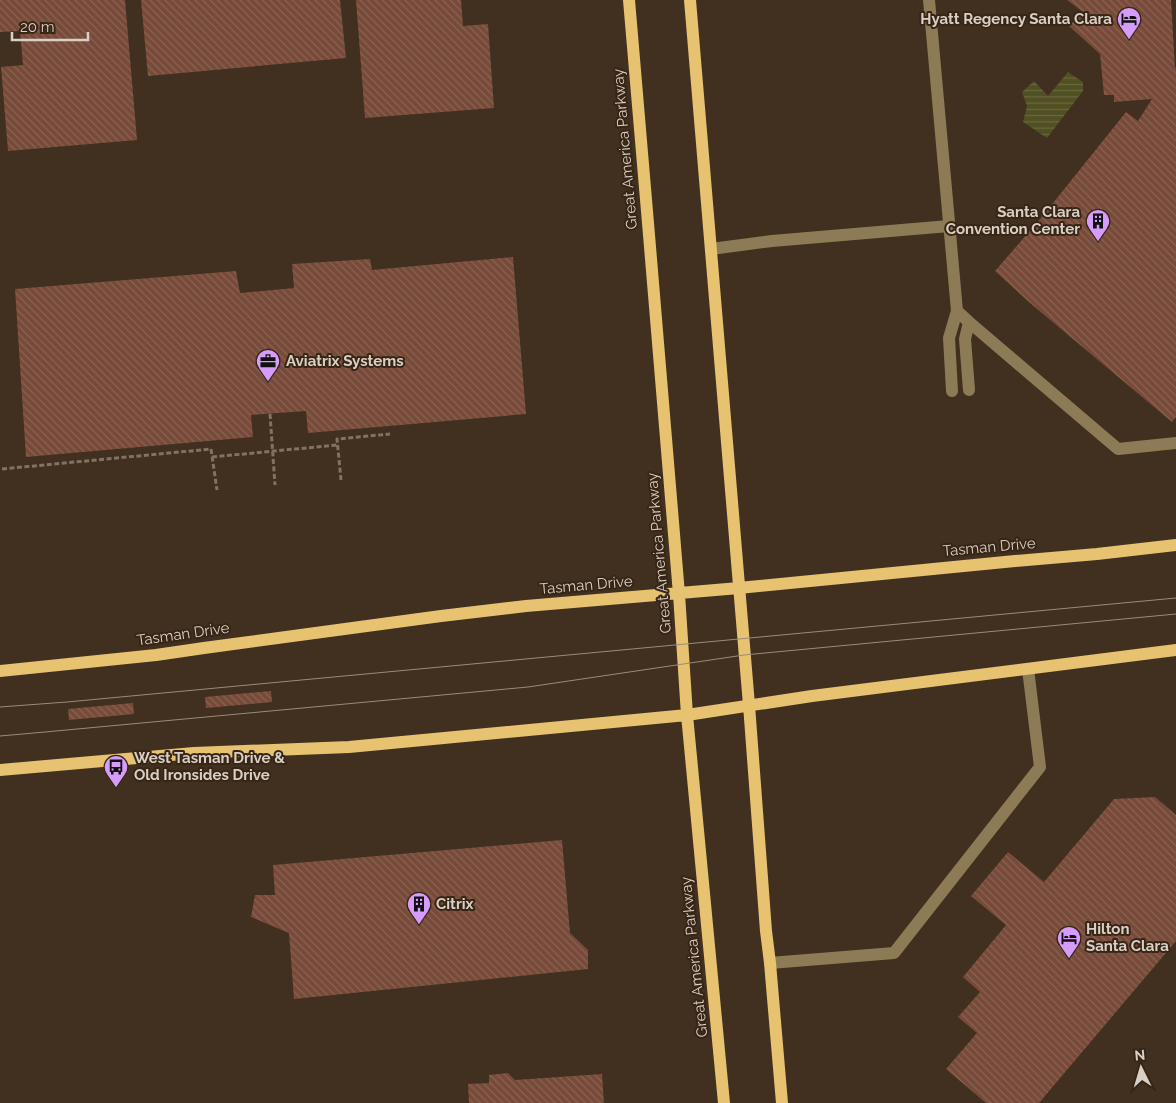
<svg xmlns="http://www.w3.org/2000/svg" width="1176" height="1103" viewBox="0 0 1176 1103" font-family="Raleway,sans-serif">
	<defs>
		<pattern id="water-rules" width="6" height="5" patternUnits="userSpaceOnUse" patternTransform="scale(1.25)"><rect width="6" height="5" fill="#515022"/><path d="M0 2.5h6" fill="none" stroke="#696841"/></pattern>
		<pattern id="building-back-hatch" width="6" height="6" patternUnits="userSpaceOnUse" patternTransform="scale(1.25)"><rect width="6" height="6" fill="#774a39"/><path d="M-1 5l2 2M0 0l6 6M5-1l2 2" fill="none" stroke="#8a6354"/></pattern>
	</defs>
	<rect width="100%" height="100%" fill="#412f1f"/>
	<path fill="url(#water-rules)" d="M 1068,72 L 1083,82 L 1083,91 L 1047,138 L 1023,122 L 1027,106 L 1022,92 L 1034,81 L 1048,96 Z"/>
	<path fill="url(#building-back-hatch)" d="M 0,0 L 125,0 L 137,140 L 8,151 L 1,67 L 23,65 L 20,31 L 0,32 Z
		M 141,0 L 340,0 L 346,58 L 148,76 Z
		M 356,0 L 461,0 L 463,26 L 488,24 L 494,108 L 365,118 Z
		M 1067,0 L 1171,0 L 1175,68 L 1176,67 L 1176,417 L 1172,422 L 1030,303 L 995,271 L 1041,218 L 1126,112 L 1138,121 L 1152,99 L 1114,102 L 1114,95 L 1104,95 L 1100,54 L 1069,26 L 1083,12 Z
		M 513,257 L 526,414 L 308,433 L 306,411 L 251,415 L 253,437 L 26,457 L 15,289 L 236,271 L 240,293 L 294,288 L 292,264 L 370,259 L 372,270 Z
		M 271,691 L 272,702 L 206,708 L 205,697 Z
		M 133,703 L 134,714 L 69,720 L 68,709 Z
		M 1155,797 L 1176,815 L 1176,941 L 1039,1103 L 986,1103 L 946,1069 L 977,1033 L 958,1017 L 980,992 L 963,977 L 1006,925 L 971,896 L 1008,852 L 1044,882 L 1114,799 Z
		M 562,840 L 570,933 L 588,950 L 588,969 L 294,999 L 289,933 L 251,917 L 255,895 L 275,895 L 273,865 Z
		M 508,1073 L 515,1080 L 602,1074 L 604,1103 L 469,1103 L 468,1084 L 489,1083 L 489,1075 Z"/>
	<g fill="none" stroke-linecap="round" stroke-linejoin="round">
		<path stroke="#817264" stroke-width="3" stroke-dasharray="5 2.5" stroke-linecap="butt" d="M 270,414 L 275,485
			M 212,457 L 337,445
			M 2,469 L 211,449 L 217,490
			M 341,480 L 337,439 L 390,434"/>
		<path stroke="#8d7b56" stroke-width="12" d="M 929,0 L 957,311 L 949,338 L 952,391
			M 711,249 L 772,241 L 949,226
			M 957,311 L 969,322 L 1118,449 L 1176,443
			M 969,322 L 965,339 L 969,390
			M 770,963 L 894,953 L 1040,767 L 1028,669"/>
		<path stroke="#e6c271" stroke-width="12" d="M 629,0 L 648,223 L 679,594 L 687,715 L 724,1103
			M 690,0 L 749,705 L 766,931 L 770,963 L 782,1103
			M 0,671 L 156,655 L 204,648 L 441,616 L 526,606 L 739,588 L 1015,561 L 1097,554 L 1176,545
			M 0,770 L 194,753 L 349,747 L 687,715 L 812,696 L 1176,650"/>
		<path stroke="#998b7f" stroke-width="1" d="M 0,707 L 67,702 L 1176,598
			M 0,736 L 45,732 L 528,687 L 744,655 L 1176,614"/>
	</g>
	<defs>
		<g id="hotel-pin" transform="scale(1.25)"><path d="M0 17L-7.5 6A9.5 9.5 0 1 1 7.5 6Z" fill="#d59cfb" stroke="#372615"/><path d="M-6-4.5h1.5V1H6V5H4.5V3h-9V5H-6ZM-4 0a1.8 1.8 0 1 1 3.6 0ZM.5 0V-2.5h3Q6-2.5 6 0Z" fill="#111"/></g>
		<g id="building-pin" transform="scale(1.25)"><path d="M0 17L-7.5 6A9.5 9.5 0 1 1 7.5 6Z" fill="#d59cfb" stroke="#372615"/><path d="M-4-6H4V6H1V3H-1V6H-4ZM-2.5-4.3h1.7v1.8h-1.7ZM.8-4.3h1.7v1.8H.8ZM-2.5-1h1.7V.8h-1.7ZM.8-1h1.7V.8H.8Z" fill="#111"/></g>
		<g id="office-pin" transform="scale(1.25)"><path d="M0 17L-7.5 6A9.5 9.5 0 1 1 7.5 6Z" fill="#d59cfb" stroke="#372615"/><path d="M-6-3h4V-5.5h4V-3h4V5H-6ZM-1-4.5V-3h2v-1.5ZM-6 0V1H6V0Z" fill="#111"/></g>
		<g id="bus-pin" transform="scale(1.25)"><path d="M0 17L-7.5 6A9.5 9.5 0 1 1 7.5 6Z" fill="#d59cfb" stroke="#372615"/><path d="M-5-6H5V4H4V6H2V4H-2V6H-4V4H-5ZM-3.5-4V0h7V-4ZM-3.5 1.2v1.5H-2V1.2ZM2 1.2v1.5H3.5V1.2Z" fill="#111"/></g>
	</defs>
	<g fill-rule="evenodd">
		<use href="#hotel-pin" x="1129" y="19"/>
		<use href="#building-pin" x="1098" y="221"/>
		<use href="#office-pin" x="268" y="361"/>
		<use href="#bus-pin" x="116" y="767"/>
		<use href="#building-pin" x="419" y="904"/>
		<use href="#hotel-pin" x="1069" y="938"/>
	</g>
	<g text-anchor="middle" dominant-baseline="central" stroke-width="4" stroke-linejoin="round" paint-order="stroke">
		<g font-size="15" font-weight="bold" fill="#dacfc5" stroke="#372615" text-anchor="start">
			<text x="1112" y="19" text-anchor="end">Hyatt Regency Santa Clara</text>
			<text x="1080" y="212" text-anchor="end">Santa Clara<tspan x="1080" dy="17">Convention Center</tspan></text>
			<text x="286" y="361">Aviatrix Systems</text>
			<text x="134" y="758">West Tasman Drive &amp;<tspan x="134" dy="17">Old Ironsides Drive</tspan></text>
			<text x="436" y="904">Citrix</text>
			<text x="1086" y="929">Hilton<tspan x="1086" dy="17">Santa Clara</tspan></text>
		</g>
		<g font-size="15" fill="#dacfc5" stroke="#372615">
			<text transform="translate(625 149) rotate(-95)">Great America Parkway</text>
			<text transform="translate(989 547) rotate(-5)">Tasman Drive</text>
			<text transform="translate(659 553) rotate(-95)">Great America Parkway</text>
			<text transform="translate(586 585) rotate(-5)">Tasman Drive</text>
			<text transform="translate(183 634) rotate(-8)">Tasman Drive</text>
			<text transform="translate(694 957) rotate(-96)">Great America Parkway</text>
		</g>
	</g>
	<g transform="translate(1141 1068) rotate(355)" stroke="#372615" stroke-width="4" paint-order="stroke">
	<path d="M0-4L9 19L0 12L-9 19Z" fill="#dacfc5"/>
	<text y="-8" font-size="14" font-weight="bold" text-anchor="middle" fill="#dacfc5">N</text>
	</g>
	<path d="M12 32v8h76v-8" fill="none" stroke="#dacfc5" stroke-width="2.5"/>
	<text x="20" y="32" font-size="15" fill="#dacfc5" stroke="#372615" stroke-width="4" paint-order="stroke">20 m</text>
</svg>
